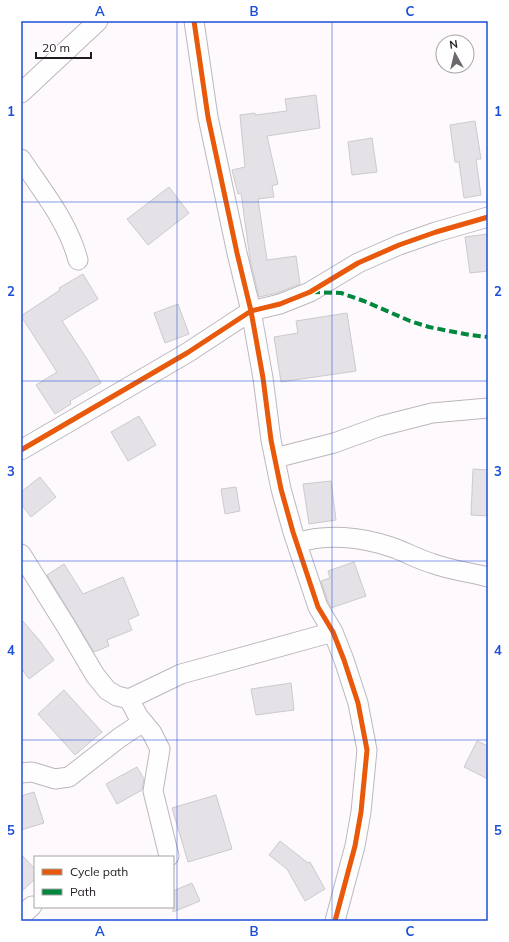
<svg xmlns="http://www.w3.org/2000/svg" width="509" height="942" viewBox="0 0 509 942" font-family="Mulish,sans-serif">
	<rect width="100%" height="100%" fill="#fdf9fd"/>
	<path fill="#e4e2e6" stroke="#cdcacf" d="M 316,95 L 320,128 L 267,136 L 278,184 L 272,186 L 274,197 L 258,199 L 267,260 L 296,256 L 300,284 L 277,293 L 259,297 L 250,259 L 241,193 L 238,194 L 232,170 L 245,167 L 240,115 L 255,113 L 255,115 L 287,111 L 285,99 Z
		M 475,121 L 481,159 L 476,159 L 481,195 L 464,198 L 459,162 L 455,162 L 450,125 Z
		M 372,138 L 377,172 L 352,175 L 348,142 Z
		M 169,187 L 189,213 L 148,245 L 127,219 Z
		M 488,234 L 488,271 L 470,273 L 465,237 Z
		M 83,274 L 98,299 L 62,321 L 87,359 L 101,383 L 70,401 L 71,404 L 55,414 L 36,385 L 57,372 L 21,316 L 60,290 L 59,288 Z
		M 178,304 L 189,334 L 165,343 L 154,313 Z
		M 347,313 L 356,371 L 281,382 L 274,337 L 298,333 L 296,321 Z
		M 139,416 L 156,445 L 128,461 L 111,432 Z
		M 473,469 L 488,470 L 488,516 L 471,515 Z
		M 40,477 L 56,497 L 31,517 L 21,504 L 21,492 Z
		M 331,481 L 336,520 L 309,524 L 303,484 Z
		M 236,487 L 240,511 L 225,514 L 221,489 Z
		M 354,562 L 366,596 L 331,608 L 328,602 L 321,581 L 330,578 L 328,571 Z
		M 64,564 L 83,594 L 123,577 L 139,615 L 128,620 L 132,630 L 107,640 L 109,646 L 94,652 L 47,575 Z
		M 21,619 L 40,641 L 54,660 L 29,679 L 21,668 Z
		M 291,683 L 294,710 L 256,715 L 251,689 Z
		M 64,690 L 102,732 L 75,755 L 38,714 Z
		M 477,741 L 488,746 L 488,779 L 464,767 Z
		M 137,767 L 144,779 L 142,790 L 117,804 L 106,784 Z
		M 34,792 L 44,823 L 21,830 L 21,796 Z
		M 216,795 L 232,849 L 188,862 L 172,808 Z
		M 280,841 L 308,863 L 310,862 L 325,889 L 305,901 L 287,869 L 269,855 Z
		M 21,854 L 35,869 L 35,879 L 21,892 Z
		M 192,883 L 200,901 L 173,912 L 173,891 Z"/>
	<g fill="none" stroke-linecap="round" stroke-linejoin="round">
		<g stroke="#bcb7bc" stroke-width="21">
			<path id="street" d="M 194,21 L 208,117 L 237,253 L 251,311 L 263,378 L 271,440 L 281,489 L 293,532 L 318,607 L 333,632 L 344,660 L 358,703 L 367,750 L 361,812 L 355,846 L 335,921
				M 21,93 L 98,21
				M 21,159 C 43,192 68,222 78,260
				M 21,450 L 187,353 L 251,311 L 280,304 L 310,292 L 358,263 L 399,245 L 436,232 L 488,217
				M 275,458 L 334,443 L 381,426 L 432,413 L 488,408
				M 297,543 C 326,533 362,537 391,547 C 404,551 417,559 431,563 C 449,570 469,572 488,577
				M 21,554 L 66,626 L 95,675 L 107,690 L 117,696 L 129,699 L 181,674 L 333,632
				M 129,699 L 138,716 L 152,733 L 160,749 L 153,791 L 169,856
				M 21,773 L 32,772 L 55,779 L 69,777 L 119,738 L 143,722
				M 21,916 L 32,906"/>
		</g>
		<use href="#street" stroke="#fffeff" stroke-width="19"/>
		<path stroke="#00873e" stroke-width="4" stroke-dasharray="8 4" stroke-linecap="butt" d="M 312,292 L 341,293 L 364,301 L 410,321 L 429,327 L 470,335 L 488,337"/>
		<g stroke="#fff" stroke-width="8">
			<path id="cycleway" d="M 194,21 L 208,117 L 237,253 L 251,311 L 263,378 L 271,440 L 281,489 L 293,532 L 318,607 L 333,632 L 344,660 L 358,703 L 367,750 L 361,812 L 355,846 L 335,921
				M 21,450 L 187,353 L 251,311 L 280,304 L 310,292 L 358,263 L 399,245 L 436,232 L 488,217"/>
		</g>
		<use href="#cycleway" stroke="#e8590c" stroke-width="5"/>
	</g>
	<path fill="none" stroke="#1d4ed8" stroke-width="1" stroke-opacity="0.55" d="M 177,21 L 177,921M 332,21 L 332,921M 21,202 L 488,202M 21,381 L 488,381M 21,561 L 488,561M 21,740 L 488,740"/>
	<rect width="509" height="942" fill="none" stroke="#ffffff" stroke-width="44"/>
	<rect x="34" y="856" width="140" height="52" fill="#ffffff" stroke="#a5a3a5"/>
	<rect x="42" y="869" width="20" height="6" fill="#e8590c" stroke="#a5a3a5"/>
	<text x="70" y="876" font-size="12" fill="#1f1a1f">Cycle path</text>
	<rect x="42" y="889" width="20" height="6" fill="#00873e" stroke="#a5a3a5"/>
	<text x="70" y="896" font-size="12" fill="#1f1a1f">Path</text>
	<g transform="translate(455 54) rotate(352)"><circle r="19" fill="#ffffff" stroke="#a5a3a5"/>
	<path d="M0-3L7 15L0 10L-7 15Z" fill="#6d686d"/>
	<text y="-6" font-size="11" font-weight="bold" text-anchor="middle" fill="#1f1a1f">N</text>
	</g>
	<path d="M36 52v6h55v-6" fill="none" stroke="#1f1a1f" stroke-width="2"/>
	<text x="42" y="52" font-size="12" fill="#1f1a1f" stroke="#ffffff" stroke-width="3" paint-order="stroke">20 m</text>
	<rect x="22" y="22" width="465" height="898" fill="none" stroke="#1d4ed8" stroke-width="1.5"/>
	<g font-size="13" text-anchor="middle" font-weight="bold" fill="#1d4ed8">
		<text x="100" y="16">A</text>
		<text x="254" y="16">B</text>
		<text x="410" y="16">C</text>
		<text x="11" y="116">1</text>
		<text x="498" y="116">1</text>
		<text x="11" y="296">2</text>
		<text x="498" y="296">2</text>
		<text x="11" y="476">3</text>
		<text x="498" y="476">3</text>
		<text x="11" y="655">4</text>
		<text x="498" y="655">4</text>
		<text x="11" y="835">5</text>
		<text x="498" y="835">5</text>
		<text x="100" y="936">A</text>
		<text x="254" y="936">B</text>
		<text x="410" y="936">C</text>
	</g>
</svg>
